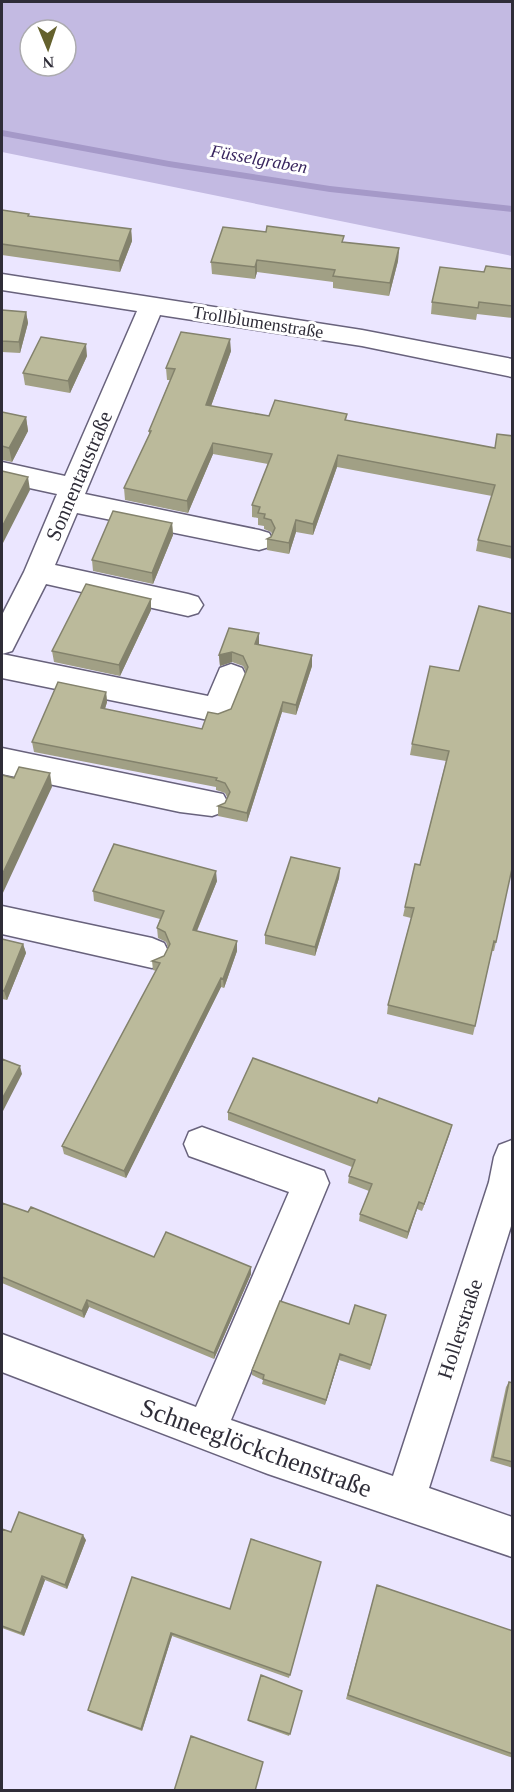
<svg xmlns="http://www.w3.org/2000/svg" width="514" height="1792" viewBox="0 0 514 1792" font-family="Georgia,serif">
	<rect width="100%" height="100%" fill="#ebe6ff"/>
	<path fill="#c3bae2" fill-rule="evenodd" d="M 2,2 L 512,2 L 512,256 L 2,152 ZM 30,30 L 66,30 L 66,66 L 30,66 Z"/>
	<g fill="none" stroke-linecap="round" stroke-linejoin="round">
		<path fill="#a599c8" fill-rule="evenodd" d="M 2,130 L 169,161 L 330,186 L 512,206 L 512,212 L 330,192 L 169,167 L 2,136 Z"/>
		<g stroke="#68627c" stroke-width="3">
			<path id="minor" d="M 2,274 L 362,330 L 512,359 L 512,377 L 362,346 L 160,315 L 85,494 L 259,530 L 269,533 L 273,540 L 269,547 L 259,550 L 77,513 L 55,565 L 188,594 L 198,597 L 203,605 L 198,613 L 188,616 L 46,584 L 12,651 L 2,654 L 2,615 L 24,572 L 57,494 L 2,482 L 2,462 L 65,476 L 137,311 L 2,290 Z
				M 2,654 L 208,696 L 220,668 L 231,664 L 242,668 L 246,676 L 229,718 L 218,722 L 2,678 Z
				M 2,748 L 223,794 L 228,803 L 223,812 L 212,816 L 180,812 L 2,774 Z
				M 2,906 L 152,938 L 164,943 L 169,953 L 164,963 L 152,968 L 2,934 Z
				M 202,1127 L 324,1171 L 329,1183 L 231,1420 L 393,1476 L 489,1182 L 494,1157 L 499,1145 L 512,1140 L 512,1223 L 429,1488 L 512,1517 L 512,1557 L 268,1474 L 2,1372 L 2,1334 L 196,1407 L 289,1192 L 189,1156 L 184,1144 L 189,1132 Z"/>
		</g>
		<use href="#minor" fill="#fff" fill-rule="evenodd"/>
	</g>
	<path fill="#a1a085" d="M 2,210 L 29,214 L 29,217 L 131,229 L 132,241 L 120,272 L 2,255 Z
		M 343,242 L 399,248 L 398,261 L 389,296 L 333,288 L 333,282 L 257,272 L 255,279 L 212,274 L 211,262 Z
		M 513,269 L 513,318 L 477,314 L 476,320 L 431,314 L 432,302 L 484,272 Z
		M 2,310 L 26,312 L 28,323 L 20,353 L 2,352 Z
		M 231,351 L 211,406 L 269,416 L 347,414 L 346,420 L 495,448 L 513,436 L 513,559 L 476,551 L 478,540 L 492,496 L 337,467 L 313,535 L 296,532 L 289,554 L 267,550 L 267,539 L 271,537 L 272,534 L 271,532 L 264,529 L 264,526 L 258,525 L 258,518 L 252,517 L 252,505 L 268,464 L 213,454 L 188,513 L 125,500 L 124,488 L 149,435 L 149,431 L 170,380 L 167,380 L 166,368 Z
		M 87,356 L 70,393 L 25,385 L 23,373 Z
		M 2,412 L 26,417 L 28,431 L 12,462 L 2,460 L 2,461 Z
		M 172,523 L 173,535 L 153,584 L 93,571 L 92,560 Z
		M 151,610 L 120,676 L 54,662 L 52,651 Z
		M 259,644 L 312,666 L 296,715 L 282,712 L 247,822 L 218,816 L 218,806 L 225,803 L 227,797 L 225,793 L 216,790 L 216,787 L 34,752 L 32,742 L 106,692 L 107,702 L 105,709 L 202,729 L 218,714 L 231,709 L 246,672 L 243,666 L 232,662 L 220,666 L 219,655 Z
		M 459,671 L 496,942 L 494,951 L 492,951 L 473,1035 L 387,1014 L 388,1005 L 411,918 L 403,916 L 405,907 L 420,865 L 446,761 L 410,755 L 412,744 Z
		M 340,868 L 339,878 L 315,956 L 265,944 L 265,935 Z
		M 217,881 L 197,931 L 237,941 L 237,951 L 224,988 L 221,987 L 126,1178 L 64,1154 L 62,1146 L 156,971 L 153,970 L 152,961 L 164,956 L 168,948 L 166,942 L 158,938 L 157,928 L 160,919 L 94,901 L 93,891 Z
		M 2,939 L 23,944 L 26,953 L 7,1000 L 2,999 Z
		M 377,1103 L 452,1125 L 422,1211 L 417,1209 L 407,1239 L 359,1221 L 360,1214 L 369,1191 L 348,1183 L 349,1176 L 352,1167 L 228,1120 L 228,1112 Z
		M 2,1203 L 154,1257 L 251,1274 L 214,1359 L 89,1307 L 84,1318 L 2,1283 Z
		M 386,1315 L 370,1370 L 339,1360 L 325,1405 L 262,1384 L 263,1380 L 252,1375 L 252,1370 L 349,1324 Z
		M 509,1382 L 513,1383 L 513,1468 L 490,1461 L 506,1387 Z
		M 2,1529 L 11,1532 L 86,1540 L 67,1589 L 45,1580 L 24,1636 L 2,1628 Z
		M 321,1562 L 289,1678 L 172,1636 L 142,1731 L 90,1712 L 88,1710 L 132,1577 L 230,1609 Z
		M 377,1585 L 513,1631 L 513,1758 L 346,1699 Z
		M 302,1691 L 289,1736 L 248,1721 L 248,1720 Z"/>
	<path fill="#83826c" d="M 131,229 L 132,241 L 120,272 L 119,261 Z
		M 399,248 L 398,261 L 389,296 L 390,283 Z
		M 257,260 L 257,272 L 255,279 L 255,267 Z
		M 26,312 L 28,323 L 20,353 L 19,342 Z
		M 230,339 L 231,351 L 207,417 L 206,405 Z
		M 86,344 L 87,356 L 70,393 L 68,381 Z
		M 26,417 L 28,431 L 12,462 L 9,448 Z
		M 213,443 L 213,454 L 188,513 L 187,501 Z
		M 338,455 L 337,467 L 313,535 L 313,524 Z
		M 28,477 L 30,490 L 2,545 L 2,527 Z
		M 296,520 L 296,532 L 289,554 L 289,543 Z
		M 172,523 L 173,535 L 153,584 L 152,573 Z
		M 151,599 L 151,610 L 120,676 L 119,665 Z
		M 259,633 L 259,644 L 255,654 L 255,644 Z
		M 232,652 L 232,662 L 220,666 L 219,655 Z
		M 312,655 L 312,666 L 296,715 L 296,705 Z
		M 106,692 L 107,702 L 102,718 L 101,708 Z
		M 283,702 L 282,712 L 247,822 L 247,813 Z
		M 50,773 L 52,787 L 2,895 L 2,875 Z
		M 340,868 L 339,878 L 315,956 L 315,947 Z
		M 216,871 L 217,881 L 193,940 L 193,930 Z
		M 237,941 L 237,951 L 224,988 L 223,979 Z
		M 23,944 L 26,953 L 7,1000 L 4,991 Z
		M 221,978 L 221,987 L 126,1178 L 124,1171 Z
		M 20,1066 L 22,1074 L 2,1113 L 2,1099 Z
		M 452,1125 L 450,1133 L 422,1211 L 424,1204 Z
		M 419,1202 L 417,1209 L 407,1239 L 408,1232 Z
		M 251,1267 L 251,1274 L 214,1359 L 214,1353 Z
		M 87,1300 L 89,1307 L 84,1318 L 82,1311 Z
		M 340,1354 L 339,1360 L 325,1405 L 326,1400 Z
		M 83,1535 L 86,1540 L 67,1589 L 65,1585 Z
		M 42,1576 L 45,1580 L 24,1636 L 21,1633 Z
		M 171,1633 L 172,1636 L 142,1731 L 141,1729 Z"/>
	<path fill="#bbba9b" stroke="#83826c" stroke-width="1.5" d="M 2,210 L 29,214 L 28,216 L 131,229 L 119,261 L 2,244 Z
		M 267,226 L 344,236 L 342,242 L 399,248 L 390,283 L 333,276 L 335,270 L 257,260 L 255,267 L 211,262 L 223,227 L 266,232 Z
		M 486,266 L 513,269 L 513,306 L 479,302 L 478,308 L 432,302 L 440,267 L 484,272 Z
		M 2,310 L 26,312 L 19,342 L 2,341 Z
		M 181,332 L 230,339 L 206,405 L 269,416 L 275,400 L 347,414 L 345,420 L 495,448 L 497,434 L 513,436 L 513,547 L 478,540 L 495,485 L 338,455 L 313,524 L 296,520 L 289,543 L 267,539 L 271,537 L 275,528 L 271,520 L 264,518 L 265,514 L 258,513 L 260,507 L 252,505 L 272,454 L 213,443 L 187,501 L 124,488 L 151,431 L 149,431 L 175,369 L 166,368 Z
		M 41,337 L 86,344 L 68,381 L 23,373 Z
		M 2,412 L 26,417 L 9,448 L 2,446 Z
		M 2,471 L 28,477 L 2,527 Z
		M 113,511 L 172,523 L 152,573 L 92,560 Z
		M 86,584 L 151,599 L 119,665 L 52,651 Z
		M 479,606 L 513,614 L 513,864 L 496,942 L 494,941 L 475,1026 L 388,1005 L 414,908 L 405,907 L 415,864 L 420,865 L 449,751 L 412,744 L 430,666 L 459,671 Z
		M 229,628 L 259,633 L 255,644 L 312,655 L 296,705 L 283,702 L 247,813 L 218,806 L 225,803 L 230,792 L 225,783 L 216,780 L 217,778 L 32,742 L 58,682 L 106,692 L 101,708 L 202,729 L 208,712 L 218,714 L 231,709 L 248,667 L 243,656 L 232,652 L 219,655 Z
		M 19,767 L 50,773 L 2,875 L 2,775 L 14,778 Z
		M 114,844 L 216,871 L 193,930 L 237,941 L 223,979 L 221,978 L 124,1171 L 62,1146 L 160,963 L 152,961 L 164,956 L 170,944 L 165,932 L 157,928 L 164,911 L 93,891 Z
		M 291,857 L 340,868 L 315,947 L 265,935 Z
		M 2,939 L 23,944 L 4,991 L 2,990 Z
		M 253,1058 L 377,1103 L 379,1098 L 452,1125 L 424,1204 L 419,1202 L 408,1232 L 360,1214 L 372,1184 L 349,1176 L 355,1160 L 228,1112 Z
		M 2,1059 L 20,1066 L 2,1099 Z
		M 2,1203 L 28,1212 L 31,1207 L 154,1257 L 166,1232 L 251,1267 L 214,1353 L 87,1300 L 82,1311 L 2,1277 Z
		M 280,1301 L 349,1324 L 355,1305 L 386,1315 L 371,1365 L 340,1354 L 326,1400 L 263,1379 L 264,1375 L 252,1370 Z
		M 509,1382 L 513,1383 L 513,1462 L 493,1457 Z
		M 19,1512 L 83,1535 L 65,1585 L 42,1576 L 21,1633 L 2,1626 L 2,1529 L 11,1532 Z
		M 251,1539 L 321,1562 L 290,1675 L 171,1633 L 141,1729 L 88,1710 L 132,1577 L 230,1609 Z
		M 377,1585 L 513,1631 L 513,1754 L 348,1695 Z
		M 261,1675 L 302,1691 L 290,1734 L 248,1720 Z
		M 191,1736 L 263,1762 L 255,1791 L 174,1791 Z"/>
	<g text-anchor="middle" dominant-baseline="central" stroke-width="6" stroke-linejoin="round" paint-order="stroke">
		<g font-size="18" font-style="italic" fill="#39265f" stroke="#fff">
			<text transform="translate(259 159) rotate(10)">Füsselgraben</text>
		</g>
		<g font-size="18" fill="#2f2d38" stroke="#fff">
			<text transform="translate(258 322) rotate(9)">Trollblumenstraße</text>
		</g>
		<g font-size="21" fill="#2f2d38" stroke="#fff">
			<text transform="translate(79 476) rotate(-67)">Sonnentaustraße</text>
			<text transform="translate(460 1329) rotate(-72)">Hollerstraße</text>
		</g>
		<g font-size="26" fill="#2f2d38" stroke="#fff">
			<text transform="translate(256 1448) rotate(20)">Schneeglöckchenstraße</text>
		</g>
	</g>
	<rect width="514" height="1792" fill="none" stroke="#2f2d38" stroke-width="6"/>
	<g transform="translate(48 48) rotate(178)"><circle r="28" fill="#ffffff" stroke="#acabaf" stroke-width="1.5"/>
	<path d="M0-4.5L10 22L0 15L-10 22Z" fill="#64612d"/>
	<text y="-9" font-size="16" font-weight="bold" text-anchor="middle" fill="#2f2d38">N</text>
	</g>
</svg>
